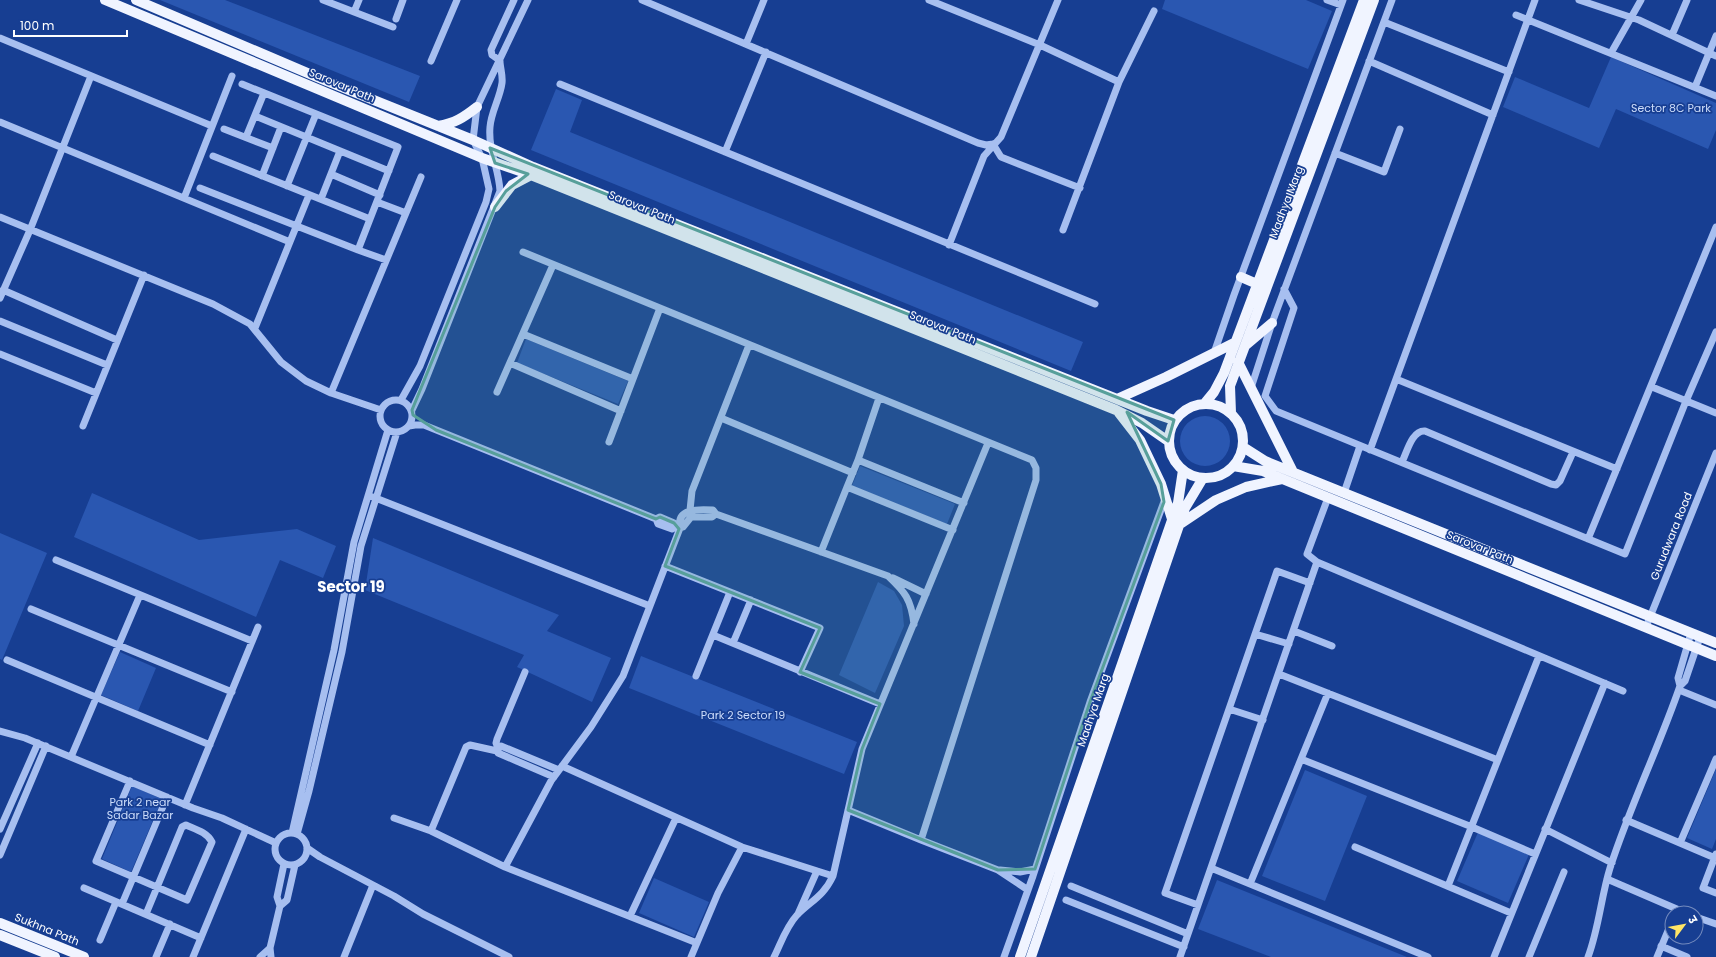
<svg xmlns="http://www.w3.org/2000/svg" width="1716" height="957" viewBox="0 0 1716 957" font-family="Poppins,'Noto Sans Devanagari',sans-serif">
	<rect width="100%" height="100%" fill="#173e92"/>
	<path fill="#2a57b1" d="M 160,0 L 225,0 L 420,76 L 409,102 Z
		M 1165,0 L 1306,0 L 1332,11 L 1308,69 L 1162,9 Z
		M 1611,57 L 1716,103 L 1716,130 L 1708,149 L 1616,109 L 1599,148 L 1503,107 L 1515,77 L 1589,108 Z
		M 556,89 L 582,100 L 570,132 L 1083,342 L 1071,371 L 531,150 Z
		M 526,339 L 628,381 L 618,404 L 517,363 Z
		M1180 441a25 25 0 1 1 50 0a25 25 0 1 1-50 0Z
		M 860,466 L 955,504 L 947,524 L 852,486 Z
		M 92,493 L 199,540 L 297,529 L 336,546 L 323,578 L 280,560 L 256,617 L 74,537 Z
		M 0,533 L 47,553 L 2,660 L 0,659 Z
		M 373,538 L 559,615 L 547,631 L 611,658 L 592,702 L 517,667 L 524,655 L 365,590 Z
		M 878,582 L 894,591 L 902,605 L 904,626 L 875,693 L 839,675 Z
		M 120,652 L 156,668 L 138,711 L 101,695 Z
		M 641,656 L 857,742 L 844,774 L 629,688 Z
		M 1716,769 L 1716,839 L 1712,849 L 1687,838 Z
		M 1305,770 L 1367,796 L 1325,901 L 1262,876 Z
		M 132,786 L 162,799 L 131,872 L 102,859 Z
		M 1479,830 L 1530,852 L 1508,903 L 1457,881 Z
		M 654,878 L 709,902 L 694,937 L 639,913 Z
		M 1217,880 L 1407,957 L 1271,957 L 1198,929 Z"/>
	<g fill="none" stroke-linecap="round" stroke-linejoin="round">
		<path stroke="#a7bff0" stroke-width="7" d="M 323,0 L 393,27
			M 642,0 L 978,143 L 986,145 L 993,144
			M 929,0 L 1040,45 L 1119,82
			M 1327,0 L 1341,5
			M 1579,0 L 1639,20 L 1716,56
			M 354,12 L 359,0
			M 1516,15 L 1716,96
			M 396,19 L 403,0
			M 1384,22 L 1509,72
			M 1672,35 L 1687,0
			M 0,38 L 212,126
			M 746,44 L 764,0
			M 1611,53 L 1641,0
			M 499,60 L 492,55 L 491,50 L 514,0
			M 431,61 L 457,0
			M 1369,61 L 1493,115
			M 242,84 L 398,147 L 358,250
			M 560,84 L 1095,304
			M 1695,87 L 1716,36
			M 255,116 L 389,171
			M 0,122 L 290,242
			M 224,129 L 273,148
			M 246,137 L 264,93
			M 993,144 L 1001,157 L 1080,188
			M 725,152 L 766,52
			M 1335,153 L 1384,172 L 1400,129
			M 213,156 L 370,219
			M 331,174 L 380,195
			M 262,176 L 281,127
			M 287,186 L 316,114
			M 200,188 L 358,250 L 386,260
			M 184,198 L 232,76
			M 321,199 L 340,151
			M 377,202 L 406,213
			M 0,217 L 213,304 L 250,324 L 281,362 L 306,381 L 331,393 L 381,410
			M 1063,230 L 1119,82 L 1154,11
			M 949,245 L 984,156 L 1001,137 L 1058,0
			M 523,252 L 1032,460 L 1036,468 L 1036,480 L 921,840
			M 1284,289 L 1294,308 L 1265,396 L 1276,411 L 1625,554 L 1686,401 L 1716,332
			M 3,290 L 117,340
			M 0,298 L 30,230 L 91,76
			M 0,321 L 107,365
			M 255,328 L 309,195
			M 523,334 L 633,379
			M 1214,353 L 1234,295 L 1343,0
			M 0,354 L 96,393
			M 510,363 L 621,411
			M 1396,379 L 1617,469
			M 1652,387 L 1716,413
			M 1251,388 L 1272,323 L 1392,0
			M 497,392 L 553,265
			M 331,393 L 421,177
			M380 416a16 16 0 1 1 32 0a16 16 0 1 1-32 0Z
			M 401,400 L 420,366 L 486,202 L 489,189 L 482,158 L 473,140 L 477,107 L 528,0
			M 412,410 L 422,389 L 500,191 C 499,169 488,150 490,127 C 491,112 500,98 502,83 C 503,76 500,67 500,61
			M 721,418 L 853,473
			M 83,426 L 144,275
			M 409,426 L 415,425 L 424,425 L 656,519 L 658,524 L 672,529 L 675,527
			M 609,442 L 660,308
			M 1370,450 L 1535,0
			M 858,460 L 879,398
			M 1402,462 C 1407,452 1412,430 1425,431 L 1551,484 L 1556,485 L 1560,481 L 1573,452
			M 1344,493 L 1360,446
			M 373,497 L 650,606
			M 1326,503 L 1307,554 L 1317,562 L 1623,691
			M 691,517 L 690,510 L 692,491 L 749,345
			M 656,519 L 660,517 L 674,523 L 675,527 L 679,529
			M 680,528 L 683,527 L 691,517 L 712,517 L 716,514
			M 953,530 L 847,487 L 858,460 L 964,503
			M 1588,539 L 1716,227
			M 821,552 L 847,487
			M 56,560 L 252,641
			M 665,566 L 820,628 L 800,672
			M 893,578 L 926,594
			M 31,609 L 232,692
			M 1646,627 L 1716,453
			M 1294,631 L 1332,646
			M 1255,634 L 1289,644
			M 713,635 L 880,704
			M 733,643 L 751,600
			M 7,660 L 210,745
			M 1279,674 L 1498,760
			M 696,676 L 730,592
			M 1680,686 L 1678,678 L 1691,633
			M 1679,690 L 1716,705
			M 1229,709 L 1263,720
			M 0,731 L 25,738 L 193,808 L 222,818 L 276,843
			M 498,748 L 496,743 L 497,739 L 525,672
			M 71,757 L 140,595
			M 1301,759 L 1472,827 L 1535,854
			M 562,766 L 742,847 L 833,876
			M 554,777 L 498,753 L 498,748 L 501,746 L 559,770
			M 130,781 L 96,861 C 127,874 157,887 187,900 L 212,842 C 207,832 195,829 186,825 L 182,827 L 146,914
			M 185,805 L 258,627
			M 848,810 L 921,840 L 998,870 L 1028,890
			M 394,818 L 431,831 L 505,867 L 697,943
			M 1626,820 L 1715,858
			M 0,829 L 38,743
			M 1545,829 L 1612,863
			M 431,831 L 466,747 L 470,745 L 497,751
			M275 849a16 16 0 1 1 32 0a16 16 0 1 1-32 0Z
			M 292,833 L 334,650 L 354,542 L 388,430
			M 297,834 L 309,791 L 342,652 L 361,546 L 397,432
			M 1680,843 L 1716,759
			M 1355,847 L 1511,913
			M 307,848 L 320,857 L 394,896 L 423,914 L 509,957
			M 1716,854 L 1703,888 L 1716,893
			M 0,855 L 46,746
			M 505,867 L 551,781 L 591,727 L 623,676 L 680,528 C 676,508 699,509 713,510 L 716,514 L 888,576 C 905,592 911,599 914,624
			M 1211,868 L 1428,957
			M 1000,870 L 1020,872 L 1035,869
			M 1607,879 L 1686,913
			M 1250,884 L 1328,693
			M 1071,886 L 1188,934
			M 1448,886 L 1539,656
			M 84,888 L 201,938
			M 1066,900 L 1184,947
			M 122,904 L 167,797
			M 1198,905 L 1165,893 L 1277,571 L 1310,583
			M 280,906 L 277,897 L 284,864
			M 798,914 L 817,871
			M 630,916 L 676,818
			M 1696,917 L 1716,924
			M 100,940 L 116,902
			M 1661,946 L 1687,957
			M 156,957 L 170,924
			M 193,957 L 246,829
			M 260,957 L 270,948
			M 271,957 L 270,948 L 280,906 L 287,900 L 295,865
			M 344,957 L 373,885
			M 691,957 L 718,893 L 742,847
			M 774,957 C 781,943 786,927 797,915 C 812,900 823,897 833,876 L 862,749 L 988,443
			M 1004,957 L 1033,876 L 1090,702 L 1165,499
			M 1180,957 L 1317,562
			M 1494,957 L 1605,683
			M 1529,957 L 1564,872
			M 1588,957 C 1599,928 1601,897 1610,868 C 1630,806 1659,747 1680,686 L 1685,681 L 1700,637
			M 1657,957 L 1672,921"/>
		<path stroke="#f0f4ff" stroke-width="10" d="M 105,0 L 482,158 L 531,175 L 1116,410 L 1142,423 L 1168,441
			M 136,0 L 324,80 L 473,140 L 533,167 L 1147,411 L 1174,420
			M 438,126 C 455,123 463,118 477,107
			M 495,207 L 512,185 L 531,175
			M 1241,277 L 1257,284
			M 1246,345 L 1272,323
			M 1238,362 L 1293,472
			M 1117,399 L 1166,377 L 1234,343
			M 1205,403 L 1214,392 L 1224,373 L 1364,0
			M1169 441a37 37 0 1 1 74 0a37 37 0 1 1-74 0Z
			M 1119,413 L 1140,440 L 1161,484 L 1172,519
			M 1231,413 L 1230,386 L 1374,0
			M 1243,447 L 1265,461 L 1716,643
			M 1233,466 L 1263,471 L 1716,656
			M 1180,524 L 1216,500 L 1246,487 L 1282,479
			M 0,923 L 84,957
			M 0,935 L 55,957
			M 1020,957 L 1178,503 L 1183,470
			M 1031,957 L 1185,508 L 1203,478"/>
	</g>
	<path fill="#579f9a" fill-opacity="0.2" stroke="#579f9a" stroke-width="3" stroke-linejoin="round" d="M 490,148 L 1174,420 L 1168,441 L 1127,412 L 1161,484 L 1164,502 L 1090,702 L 1035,869 L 998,870 L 848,810 L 862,749 L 880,704 L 800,672 L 820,628 L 665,566 L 679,529 L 674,523 L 660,517 L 656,519 L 436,430 L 413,415 L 412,410 L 495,207 L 506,191 L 528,174 L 495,163 Z"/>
	<g text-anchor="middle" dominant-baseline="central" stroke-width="3.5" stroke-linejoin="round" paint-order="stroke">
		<g font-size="11" fill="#fff" stroke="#173e92">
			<text transform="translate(342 85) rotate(23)">Sarovar Path</text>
			<text transform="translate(1286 202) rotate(-69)">Madhya Marg</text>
			<text transform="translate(642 207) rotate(22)">Sarovar Path</text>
			<text transform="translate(943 327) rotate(22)">Sarovar Path</text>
			<text transform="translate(1671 536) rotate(-68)">Gurudwara Road</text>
			<text transform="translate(1480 547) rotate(22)">Sarovar Path</text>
			<text transform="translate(1093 710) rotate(-71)">Madhya Marg</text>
			<text transform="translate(47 929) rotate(22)">Sukhna Path</text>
		</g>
		<g font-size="11" fill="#cdddfb" stroke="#173e92">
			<text x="1671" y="108">Sector 8C Park</text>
			<text x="743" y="715">Park 2 Sector 19</text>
			<text x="140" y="802">Park 2 near<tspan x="140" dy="13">Sadar Bazar</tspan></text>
		</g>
		<g font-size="15" font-weight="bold" fill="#fff" stroke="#173e92">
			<text x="351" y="586">Sector 19</text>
		</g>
	</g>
	<g transform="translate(1684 925) rotate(58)"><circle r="19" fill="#173e92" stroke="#748bbe"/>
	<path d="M0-3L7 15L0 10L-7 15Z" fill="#ffe566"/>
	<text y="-6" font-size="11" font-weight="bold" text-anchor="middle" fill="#ffffff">उ</text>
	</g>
	<path d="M14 30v6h113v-6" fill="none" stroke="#ffffff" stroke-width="2"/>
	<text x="20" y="30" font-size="12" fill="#ffffff" stroke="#173e92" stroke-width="3" paint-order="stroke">100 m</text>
</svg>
